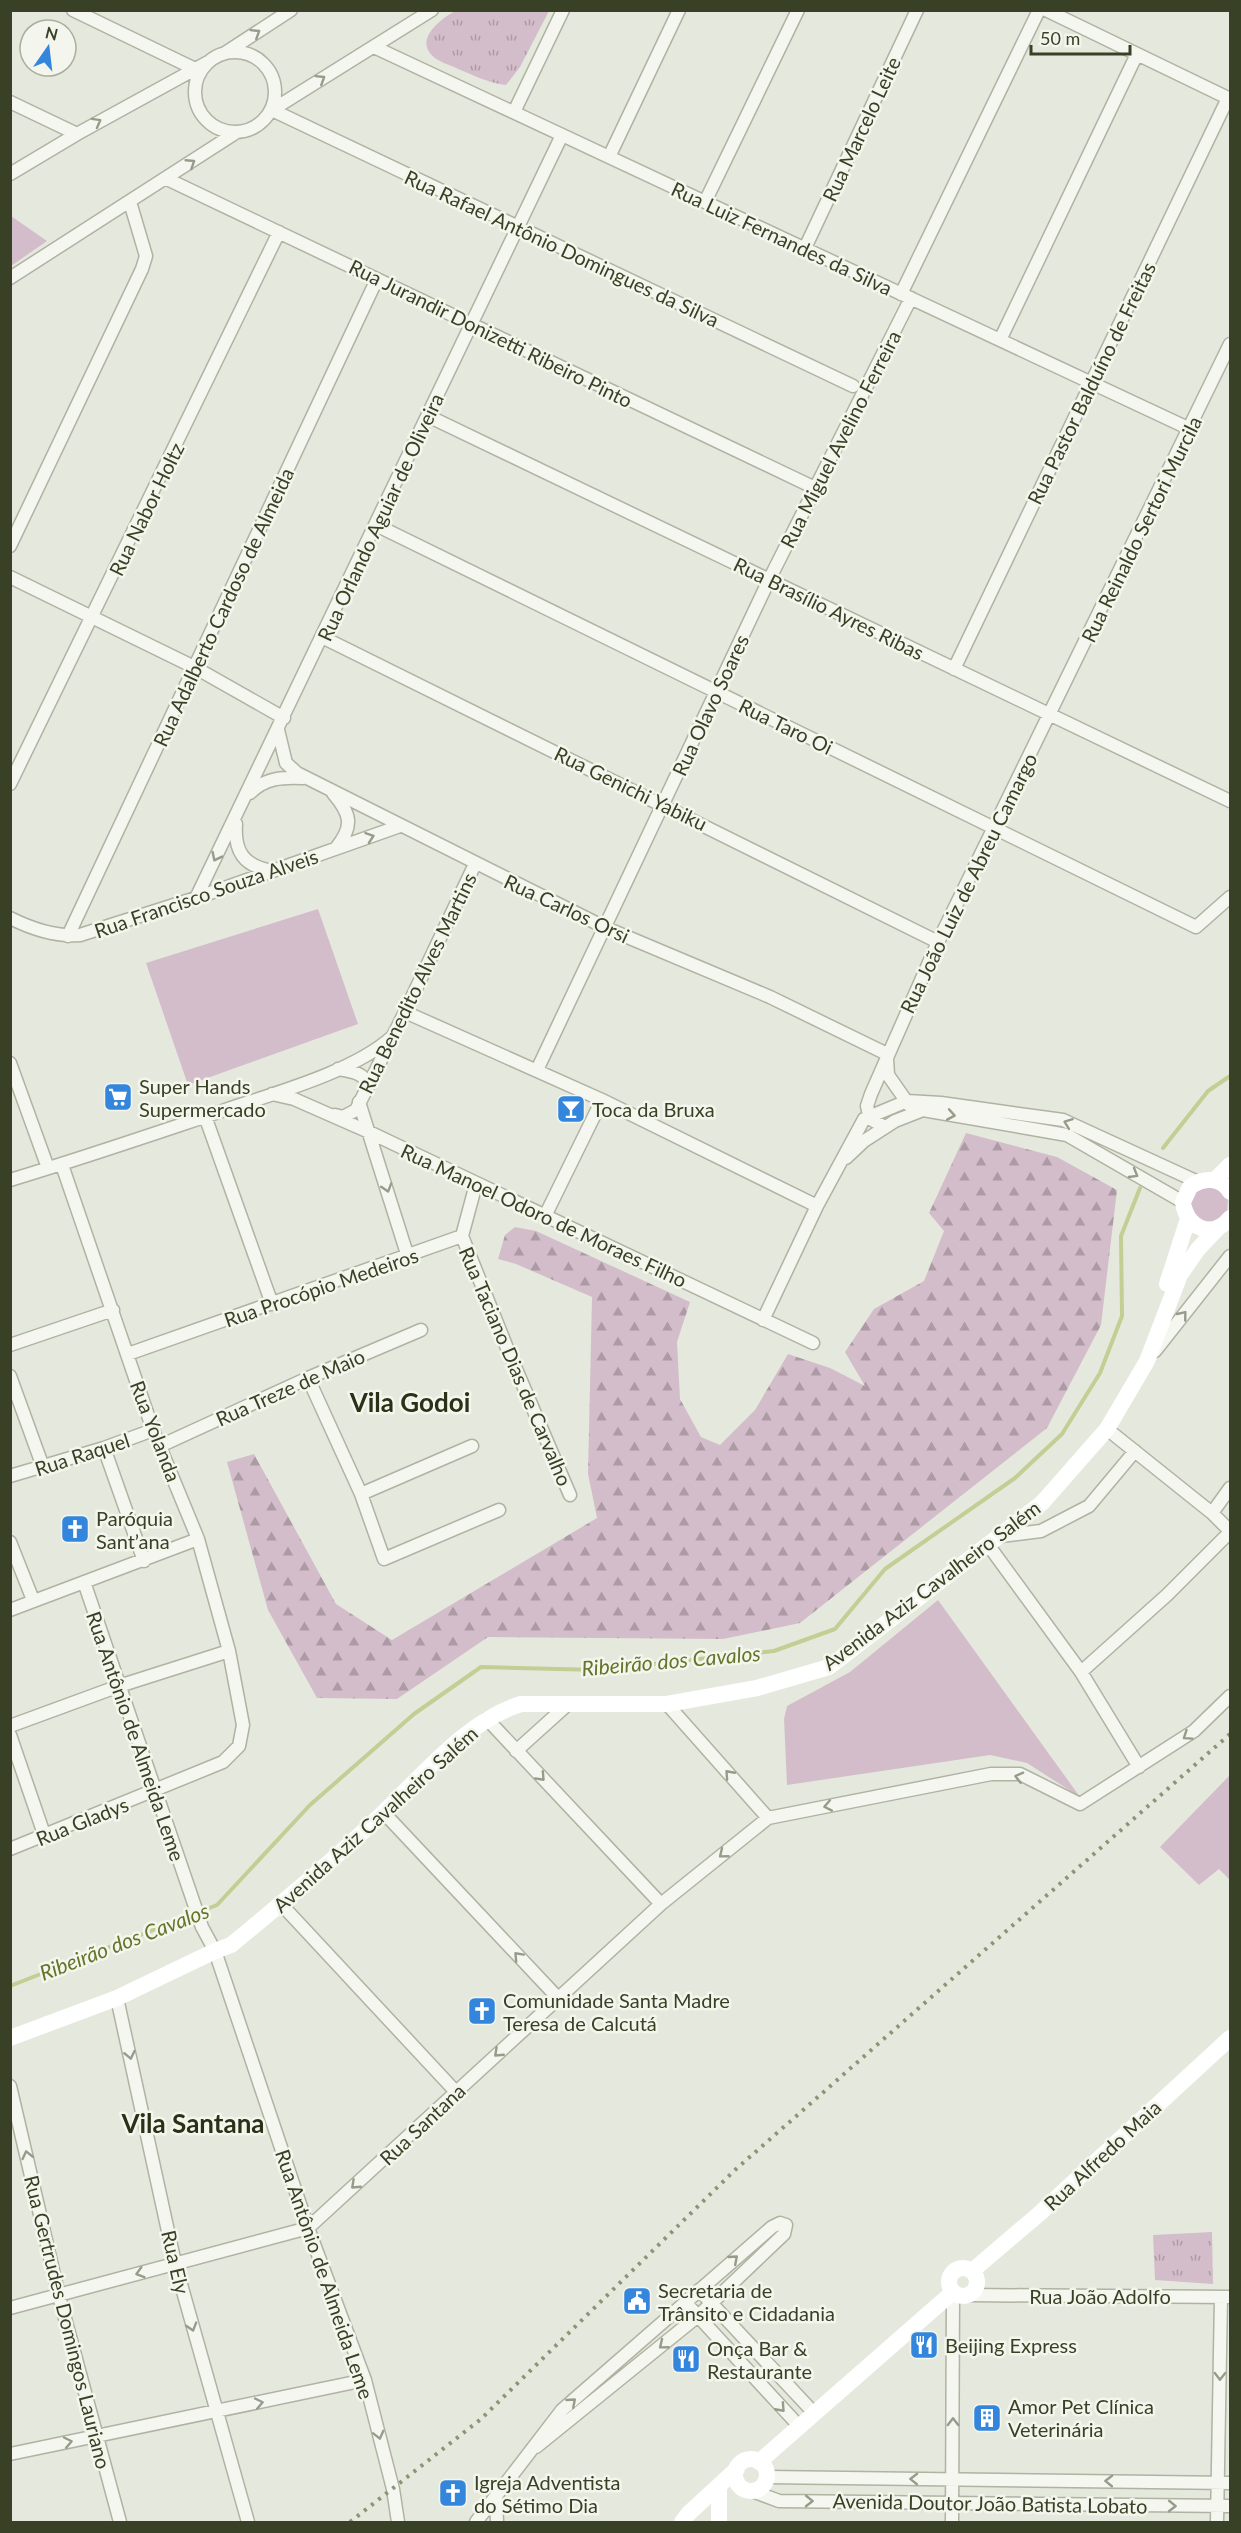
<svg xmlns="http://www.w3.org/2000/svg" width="1241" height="2533" viewBox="0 0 1241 2533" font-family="Lato,sans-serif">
	<defs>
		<pattern id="forest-firs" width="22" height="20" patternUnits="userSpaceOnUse" patternTransform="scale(1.5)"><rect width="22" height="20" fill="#d3bdca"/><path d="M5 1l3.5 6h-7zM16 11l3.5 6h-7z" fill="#ac9ba4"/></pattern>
		<pattern id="park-tufts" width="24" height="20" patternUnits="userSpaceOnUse" patternTransform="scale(1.5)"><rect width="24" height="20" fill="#d3bdca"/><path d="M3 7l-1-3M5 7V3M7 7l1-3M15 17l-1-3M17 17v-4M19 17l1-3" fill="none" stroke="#ac9ba4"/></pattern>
	</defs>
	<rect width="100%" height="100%" fill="#e5e9dd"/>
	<path fill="#d3bdca" d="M 11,216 L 47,241 L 11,266 Z
		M 318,909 L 358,1024 L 188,1085 L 146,963 Z
		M 1215,1185 L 1228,1199 L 1227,1212 L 1219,1222 L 1199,1222 L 1189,1200 L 1196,1189 Z
		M 938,1600 L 1080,1797 L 1027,1763 L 990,1755 L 787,1785 L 784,1719 L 787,1706 L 850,1672 Z
		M 1230,1775 L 1230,1880 L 1219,1869 L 1199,1885 L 1160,1847 Z"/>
	<path fill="url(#forest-firs)" d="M 966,1133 L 1057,1157 L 1117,1190 L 1101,1325 L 1047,1428 L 800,1623 L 723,1639 L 488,1637 L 397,1699 L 317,1698 L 268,1610 L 227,1462 L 254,1454 L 336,1604 L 392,1640 L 597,1518 L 588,1474 L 592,1297 L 516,1264 L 498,1259 L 505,1235 L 515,1227 L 536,1231 L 690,1302 L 677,1342 L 680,1399 L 701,1437 L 720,1445 L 755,1410 L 788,1354 L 830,1368 L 865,1386 L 845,1352 L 874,1309 L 924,1281 L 944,1231 L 929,1213 Z"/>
	<path fill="url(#park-tufts)" d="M 455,11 L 455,10 L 549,11 L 520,67 L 506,85 C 488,83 473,75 456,68 C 450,65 440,62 435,58 C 412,40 441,19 455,11 Z
		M 1212,2232 L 1213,2284 L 1155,2280 L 1153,2235 Z"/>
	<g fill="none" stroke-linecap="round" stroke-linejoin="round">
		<path stroke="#c3cd94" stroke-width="4" d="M 1163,1148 L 1208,1091 L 1230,1076
			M 10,1986 L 217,1905 L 310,1805 L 414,1714 L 481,1667 L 598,1670 L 774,1651 L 835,1629 L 885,1569 L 1015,1478 L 1062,1434 L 1100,1373 L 1122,1316 L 1121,1236 L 1140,1188"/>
		<g stroke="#aeb3a2" stroke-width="15">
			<path id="minor" d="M 73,10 L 193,68
				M 1046,10 L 1230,99
				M 374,47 L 1190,429
				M195 92a40 40 0 1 1 80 0a40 40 0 1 1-80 0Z
				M 225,53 L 291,10
				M 10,102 L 77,134
				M 272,110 L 853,386
				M 272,110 L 432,10
				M 514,112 L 563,10
				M 609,157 L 679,10
				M 10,174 L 77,134 L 208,62
				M 167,179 L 815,488
				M 705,202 L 798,10
				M 805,248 L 917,10
				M 10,278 L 237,132
				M 901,294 L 1039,10
				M 1000,340 L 1137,54
				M 428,416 L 1230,801
				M 376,525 L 1196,927 L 1230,897
				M 10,546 L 142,269 L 146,256 L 130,202
				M 10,577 L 194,667 L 284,718
				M 322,637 L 938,942
				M 954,669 L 1228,98
				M 278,730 L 286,763 L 297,773 L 606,928 L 770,997 L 887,1054
				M 10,784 L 279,232
				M 250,793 C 265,778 282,777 303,778
				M 333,793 C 351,814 354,826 336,848
				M 236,824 C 234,852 244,866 272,871
				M 196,898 L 562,135
				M 10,918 C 32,929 56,937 80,935 L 196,898 L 400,826
				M 68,936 L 377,279
				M 405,1012 L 602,1100 L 817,1206
				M 887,1058 L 888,1075 L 909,1105
				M 10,1063 L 48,1168
				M 338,1069 C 350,1071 363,1072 369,1085
				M 537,1070 L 769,580 L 911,298
				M 272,1094 L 294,1099 L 369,1132 L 813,1343
				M 359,1102 L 408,1257
				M 335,1115 L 343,1117 L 356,1110 L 405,1012 L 475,864
				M 205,1116 L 272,1304
				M 885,1127 L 870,1119 L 867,1106 L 871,1094 L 938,942 L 1230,344
				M 846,1158 L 864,1141 L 895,1121 L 923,1110 L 1067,1135 L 1183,1202
				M 10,1180 C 83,1158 153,1134 225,1110 C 275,1093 353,1072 392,1037
				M 545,1216 L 602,1100
				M 462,1236 L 507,1348 L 570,1495
				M 763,1320 L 817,1206 L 864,1119 L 907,1101 L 941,1103 L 1063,1120 L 1198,1182
				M 10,1345 L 113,1310
				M 1155,1351 L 1230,1256
				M 128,1354 L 462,1236 L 476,1184
				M 10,1376 L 43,1467
				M 308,1378 L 361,1494 L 384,1559 L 499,1510
				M 1107,1429 L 1212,1513 L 1230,1531
				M 160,1446 L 308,1378 L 421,1330
				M 104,1448 L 144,1561
				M 10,1476 L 104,1448 L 153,1430
				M 361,1494 L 472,1446
				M 1212,1513 L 1230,1488
				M 1001,1536 L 1041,1531 L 1089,1506 L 1135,1451
				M 10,1542 L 33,1600
				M 989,1546 L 1081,1672 L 1139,1767
				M 84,1582 L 202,1927 L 215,1951 L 308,2228 L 365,2380 L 393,2489 L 398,2522
				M 10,1610 L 198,1539
				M 1081,1672 L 1167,1595 L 1230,1532
				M 667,1704 L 768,1818
				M 487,1719 L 661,1904
				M 10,1726 L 119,1686 L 229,1651
				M 10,1735 L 45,1837
				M 516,1751 L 567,1705
				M 384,1813 L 558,1998
				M 10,1849 L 223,1762 L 239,1746 L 243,1725 L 229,1651 L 198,1539 L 153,1430 L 62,1165
				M 281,1904 L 456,2092
				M 117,1998 L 175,2263 L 248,2522
				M 10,2086 L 59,2296 L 120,2522
				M 699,2290 L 814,2413
				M 969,2295 L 1230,2297
				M 685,2302 L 799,2426
				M 10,2308 L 308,2228 L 661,1904 L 768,1818 L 991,1774 L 1020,1774 L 1080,1804 L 1194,1731 L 1230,1696
				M 10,2454 L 365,2380
				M 767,2477 L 1230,2483
				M 752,2491 L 779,2501 L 1230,2506
				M 496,2499 L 497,2522
				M 476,2522 L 562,2410 L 772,2227 L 780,2223 L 786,2225 L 784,2234 L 698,2316 L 536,2447
				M 952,2522 L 953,2293
				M 1217,2522 L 1221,2297"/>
		</g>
		<use href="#minor" stroke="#f5f6f0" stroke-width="12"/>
		<path stroke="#fff" stroke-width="16" d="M 1215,1180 L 1230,1165
			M 1230,1192 C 1221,1177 1204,1177 1190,1187 L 1183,1202 C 1186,1229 1213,1239 1230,1218
			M 1167,1284 L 1188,1219
			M 10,2038 L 117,1998 L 215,1951 L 231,1945 C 282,1903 334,1860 383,1813 C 422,1776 468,1720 521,1704 L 667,1704 L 757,1688 L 829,1667 L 1042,1503 L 1107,1429 L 1147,1361 L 1180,1275 L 1198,1249 L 1218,1228
			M949 2282a14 14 0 1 1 28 0a14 14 0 1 1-28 0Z
			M 972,2271 L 1039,2214 L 1230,2038
			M735 2475a16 16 0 1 1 32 0a16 16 0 1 1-32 0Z
			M 759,2462 L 953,2292
			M 682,2522 L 688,2514 L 737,2469
			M 719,2522 L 719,2486"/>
		<path stroke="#8b9475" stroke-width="4" stroke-dasharray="3 6" stroke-linecap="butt" d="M 350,2522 L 481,2419 L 735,2170 L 1230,1734"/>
	</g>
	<defs><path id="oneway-chevron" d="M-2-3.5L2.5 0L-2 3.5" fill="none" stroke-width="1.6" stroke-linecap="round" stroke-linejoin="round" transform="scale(1.5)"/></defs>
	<g stroke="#969c8a">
		<use href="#oneway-chevron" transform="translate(256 33) rotate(-32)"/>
		<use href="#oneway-chevron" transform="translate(321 79) rotate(-32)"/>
		<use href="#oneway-chevron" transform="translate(97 122) rotate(-29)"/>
		<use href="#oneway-chevron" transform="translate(191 163) rotate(-33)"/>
		<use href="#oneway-chevron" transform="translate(370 837) rotate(-19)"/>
		<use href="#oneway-chevron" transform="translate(216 857) rotate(116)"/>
		<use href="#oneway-chevron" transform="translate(951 1115) rotate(10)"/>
		<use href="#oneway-chevron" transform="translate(1068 1123) rotate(-159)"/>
		<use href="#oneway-chevron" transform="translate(1134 1174) rotate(30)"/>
		<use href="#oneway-chevron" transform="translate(387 1188) rotate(73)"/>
		<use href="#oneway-chevron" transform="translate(1183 1315) rotate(-51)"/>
		<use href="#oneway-chevron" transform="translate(1187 1736) rotate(146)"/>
		<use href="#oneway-chevron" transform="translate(729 1774) rotate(-132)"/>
		<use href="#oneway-chevron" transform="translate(541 1777) rotate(47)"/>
		<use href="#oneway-chevron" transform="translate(1019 1777) rotate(-166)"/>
		<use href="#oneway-chevron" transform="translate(828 1806) rotate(169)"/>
		<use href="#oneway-chevron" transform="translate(723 1854) rotate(141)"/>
		<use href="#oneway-chevron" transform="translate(518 1956) rotate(-133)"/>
		<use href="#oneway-chevron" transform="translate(498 2053) rotate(137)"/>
		<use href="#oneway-chevron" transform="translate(130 2055) rotate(78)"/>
		<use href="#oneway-chevron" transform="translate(27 2155) rotate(-103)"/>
		<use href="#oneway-chevron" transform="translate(355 2185) rotate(137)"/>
		<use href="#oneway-chevron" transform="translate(734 2259) rotate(-41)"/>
		<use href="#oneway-chevron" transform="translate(140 2273) rotate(164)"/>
		<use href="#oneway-chevron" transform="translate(192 2327) rotate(73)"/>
		<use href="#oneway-chevron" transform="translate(663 2345) rotate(141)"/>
		<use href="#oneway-chevron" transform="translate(1220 2376) rotate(91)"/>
		<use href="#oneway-chevron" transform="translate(572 2402) rotate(-41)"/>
		<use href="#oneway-chevron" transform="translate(259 2403) rotate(-12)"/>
		<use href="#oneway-chevron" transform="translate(781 2408) rotate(48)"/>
		<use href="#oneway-chevron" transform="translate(953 2422) rotate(-90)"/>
		<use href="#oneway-chevron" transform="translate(379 2435) rotate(76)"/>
		<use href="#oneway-chevron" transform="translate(68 2442) rotate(-12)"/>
		<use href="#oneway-chevron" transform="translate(914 2479) rotate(-179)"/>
		<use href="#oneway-chevron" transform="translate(1109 2481) rotate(-179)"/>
		<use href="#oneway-chevron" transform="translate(809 2501) rotate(1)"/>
		<use href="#oneway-chevron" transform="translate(1172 2506) rotate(1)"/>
	</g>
	<defs>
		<g id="supermarket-square" transform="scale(1.5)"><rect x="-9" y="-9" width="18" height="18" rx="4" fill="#3486dc" stroke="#f4f6ed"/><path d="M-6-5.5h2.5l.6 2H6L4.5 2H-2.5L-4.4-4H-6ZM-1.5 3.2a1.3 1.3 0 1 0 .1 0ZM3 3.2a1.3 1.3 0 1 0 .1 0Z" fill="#fff"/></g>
		<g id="bar-square" transform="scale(1.5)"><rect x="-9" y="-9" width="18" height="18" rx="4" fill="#3486dc" stroke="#f4f6ed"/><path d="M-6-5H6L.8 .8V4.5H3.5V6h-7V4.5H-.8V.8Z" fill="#fff"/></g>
		<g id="church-square" transform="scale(1.5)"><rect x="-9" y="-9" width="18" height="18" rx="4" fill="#3486dc" stroke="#f4f6ed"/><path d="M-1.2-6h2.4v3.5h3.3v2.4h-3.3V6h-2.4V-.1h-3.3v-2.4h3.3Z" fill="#fff"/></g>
		<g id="civic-square" transform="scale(1.5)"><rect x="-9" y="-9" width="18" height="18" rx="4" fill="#3486dc" stroke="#f4f6ed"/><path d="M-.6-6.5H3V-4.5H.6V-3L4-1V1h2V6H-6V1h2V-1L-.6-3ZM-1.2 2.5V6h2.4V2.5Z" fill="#fff"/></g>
		<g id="restaurant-square" transform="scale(1.5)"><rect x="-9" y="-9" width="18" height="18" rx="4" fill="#3486dc" stroke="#f4f6ed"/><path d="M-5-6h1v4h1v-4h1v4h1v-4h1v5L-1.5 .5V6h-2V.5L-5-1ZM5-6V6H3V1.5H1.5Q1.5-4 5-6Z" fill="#fff"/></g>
		<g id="building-square" transform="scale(1.5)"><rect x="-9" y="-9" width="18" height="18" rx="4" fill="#3486dc" stroke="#f4f6ed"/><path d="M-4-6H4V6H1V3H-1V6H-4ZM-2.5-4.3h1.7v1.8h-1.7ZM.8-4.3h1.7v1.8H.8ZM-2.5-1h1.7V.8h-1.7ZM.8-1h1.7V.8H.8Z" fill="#fff"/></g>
	</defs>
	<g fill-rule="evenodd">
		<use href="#supermarket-square" x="118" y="1097"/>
		<use href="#bar-square" x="571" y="1109"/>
		<use href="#church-square" x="75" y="1529"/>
		<use href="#church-square" x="482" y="2011"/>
		<use href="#civic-square" x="637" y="2301"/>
		<use href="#restaurant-square" x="924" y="2345"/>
		<use href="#restaurant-square" x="686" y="2359"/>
		<use href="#building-square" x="987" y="2418"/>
		<use href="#church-square" x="453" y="2493"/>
	</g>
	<g text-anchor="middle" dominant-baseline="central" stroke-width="5" stroke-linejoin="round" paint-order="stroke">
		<g font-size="20" fill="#384125" stroke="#f4f6ed">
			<text transform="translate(861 129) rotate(-65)">Rua Marcelo Leite</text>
			<text transform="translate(782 238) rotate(25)">Rua Luiz Fernandes da Silva</text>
			<text transform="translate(562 248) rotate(25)">Rua Rafael Antônio Domingues da Silva</text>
			<text transform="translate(491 333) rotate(26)">Rua Jurandir Donizetti Ribeiro Pinto</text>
			<text transform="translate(1091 383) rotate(-64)">Rua Pastor Balduíno de Freitas</text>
			<text transform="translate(840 439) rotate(-63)">Rua Miguel Avelino Ferreira</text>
			<text transform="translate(146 509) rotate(-64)">Rua Nabor Holtz</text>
			<text transform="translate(380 517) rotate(-65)">Rua Orlando Aguiar de Oliveira</text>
			<text transform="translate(1141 529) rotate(-64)">Rua Reinaldo Sertori Murcila</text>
			<text transform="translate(223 607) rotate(-65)">Rua Adalberto Cardoso de Almeida</text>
			<text transform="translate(829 608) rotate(26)">Rua Brasílio Ayres Ribas</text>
			<text transform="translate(710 705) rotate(-65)">Rua Olavo Soares</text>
			<text transform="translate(786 726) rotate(26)">Rua Taro Oi</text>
			<text transform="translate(631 788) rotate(26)">Rua Genichi Yabiku</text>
			<text transform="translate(968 883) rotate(-64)">Rua João Luiz de Abreu Camargo</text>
			<text transform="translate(206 893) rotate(-19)">Rua Francisco Souza Alveis</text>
			<text transform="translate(567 908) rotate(25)">Rua Carlos Orsi</text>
			<text transform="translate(417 983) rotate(-64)">Rua Benedito Alves Martins</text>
			<text transform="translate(544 1215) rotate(25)">Rua Manoel Odoro de Moraes Filho</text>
			<text transform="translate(321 1287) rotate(-19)">Rua Procópio Medeiros</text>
			<text transform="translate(516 1366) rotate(67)">Rua Taciano Dias de Carvalho</text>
			<text transform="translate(290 1387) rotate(-24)">Rua Treze de Maio</text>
			<text transform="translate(156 1431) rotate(69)">Rua Yolanda</text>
			<text transform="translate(82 1454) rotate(-18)">Rua Raquel</text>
			<text transform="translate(931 1585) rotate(-37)">Avenida Aziz Cavalheiro Salém</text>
			<text transform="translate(136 1736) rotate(71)">Rua Antônio de Almeida Leme</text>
			<text transform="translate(375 1819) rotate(-42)">Avenida Aziz Cavalheiro Salém</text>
			<text transform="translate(82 1821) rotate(-22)">Rua Gladys</text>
			<text transform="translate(422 2124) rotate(-43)">Rua Santana</text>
			<text transform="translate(1102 2155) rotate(-43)">Rua Alfredo Maia</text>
			<text transform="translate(176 2262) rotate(77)">Rua Ely</text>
			<text transform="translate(325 2274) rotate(71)">Rua Antônio de Almeida Leme</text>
			<text x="1100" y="2296">Rua João Adolfo</text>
			<text transform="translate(68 2322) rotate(76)">Rua Gertrudes Domingos Lauriano</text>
			<text transform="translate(990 2503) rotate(1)">Avenida Doutor João Batista Lobato</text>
		</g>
		<g font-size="20" fill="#384125" stroke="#f4f6ed" text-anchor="start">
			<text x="139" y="1086">Super Hands<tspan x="139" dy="23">Supermercado</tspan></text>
			<text x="592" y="1109">Toca da Bruxa</text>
			<text x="96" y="1518">Paróquia<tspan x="96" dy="23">Sant’ana</tspan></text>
			<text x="503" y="2000">Comunidade Santa Madre<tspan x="503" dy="23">Teresa de Calcutá</tspan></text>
			<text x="658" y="2290">Secretaria de<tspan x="658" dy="23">Trânsito e Cidadania</tspan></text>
			<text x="945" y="2345">Beijing Express</text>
			<text x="707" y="2348">Onça Bar &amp;<tspan x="707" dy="23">Restaurante</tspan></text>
			<text x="1008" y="2406">Amor Pet Clínica<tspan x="1008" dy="23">Veterinária</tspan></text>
			<text x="474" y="2482">Igreja Adventista<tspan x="474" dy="23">do Sétimo Dia</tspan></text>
		</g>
		<g font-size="21" font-style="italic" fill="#64742a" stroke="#f4f6ed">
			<text transform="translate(671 1660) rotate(-5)">Ribeirão dos Cavalos</text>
			<text transform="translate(124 1941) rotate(-21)">Ribeirão dos Cavalos</text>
		</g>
		<g font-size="26" font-weight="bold" fill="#293117" stroke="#f4f6ed">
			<text x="410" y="1402">Vila Godoi</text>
			<text x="193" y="2123">Vila Santana</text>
		</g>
	</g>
	<rect width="1241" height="2533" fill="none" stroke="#384125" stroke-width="24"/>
	<g transform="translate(48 48) rotate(14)"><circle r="28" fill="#f4f6ed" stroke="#a9ae9d" stroke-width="1.5"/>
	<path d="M0-4.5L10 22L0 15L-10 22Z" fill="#3486dc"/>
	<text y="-9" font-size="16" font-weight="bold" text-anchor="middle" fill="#384125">N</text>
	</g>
	<path d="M1031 45v9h99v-9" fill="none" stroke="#384125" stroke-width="3"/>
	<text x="1040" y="45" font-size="18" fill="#384125" stroke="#f4f6ed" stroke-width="4.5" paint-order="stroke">50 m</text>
</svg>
